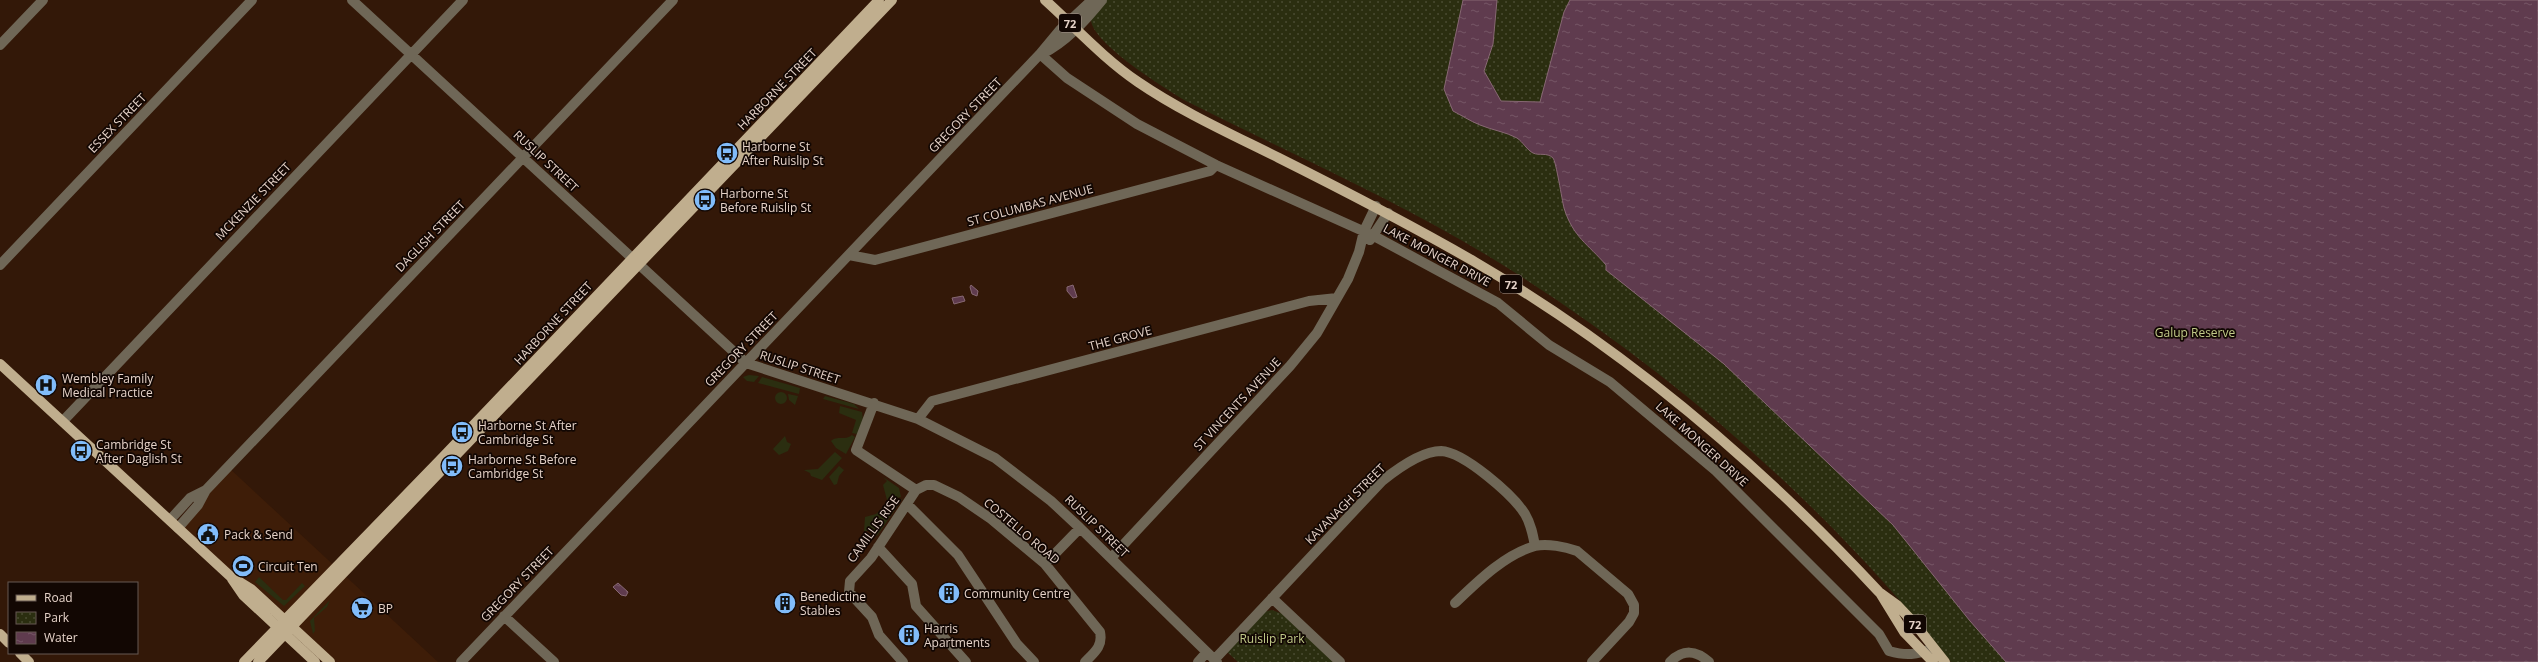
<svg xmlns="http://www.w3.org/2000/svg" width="2538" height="662" viewBox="0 0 2538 662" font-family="'Open Sans',sans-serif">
	<defs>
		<pattern id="park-dots" width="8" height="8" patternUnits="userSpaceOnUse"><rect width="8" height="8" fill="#2b2e10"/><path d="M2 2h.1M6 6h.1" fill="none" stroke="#4a4b31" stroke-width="1.8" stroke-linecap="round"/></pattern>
		<pattern id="water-ripples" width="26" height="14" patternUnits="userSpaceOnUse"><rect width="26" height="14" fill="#5f3b4e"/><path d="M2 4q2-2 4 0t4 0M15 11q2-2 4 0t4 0" fill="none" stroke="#765666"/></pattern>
	</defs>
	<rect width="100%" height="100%" fill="#331808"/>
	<path fill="#3e1d08" d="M 228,467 L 438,662 L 323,662 L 174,524 Z"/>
	<path fill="#2b2e10" d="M 749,375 L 759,376 L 754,382 L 747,381 L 743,377 Z
		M 762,377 L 800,388 L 799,394 L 758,383 Z
		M775 398a6 6 0 1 1 12 0a6 6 0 1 1-12 0Z
		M 788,394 L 798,396 L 795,405 L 789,400 Z
		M 825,396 L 854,404 L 859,409 L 823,399 Z
		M 840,406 L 862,412 L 863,420 L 857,434 L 852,433 L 856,420 L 839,413 Z
		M 852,435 L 855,437 L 846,454 L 836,448 L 831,441 C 837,435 845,441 852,435 Z
		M 785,436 L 787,442 L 791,444 L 788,451 L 779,455 L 773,449 Z
		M 835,452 L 842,458 L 822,480 L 811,476 L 810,473 L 804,470 L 818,469 Z
		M 839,466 L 844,470 L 839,476 L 837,484 L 834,485 L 829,477 Z
		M 883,477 L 899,488 L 901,497 L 887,500 L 883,485 L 887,481 Z
		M 903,498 L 877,536 L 873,531 L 864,531 L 865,517 L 876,514 L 888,502 L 899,501 Z
		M 259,577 L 283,600 L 286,600 L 302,583 L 305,586 L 284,606 L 255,582 Z
		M 330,600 L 327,607 L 314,618 L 315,631 L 313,634 L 310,621 Z"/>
	<path fill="url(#park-dots)" d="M 1105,0 L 2538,0 L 2538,662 L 1951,662 C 1826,504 1670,369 1498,262 C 1399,201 1291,154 1186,101 C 1166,89 1090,42 1091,19 Z
		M 1272,610 L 1283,614 L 1335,662 L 1238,662 L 1227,652 L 1263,612 Z"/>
	<path fill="url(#water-ripples)" stroke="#876873" d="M 1463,0 L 1497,0 L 1493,44 L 1484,71 L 1501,101 L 1540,102 L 1564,12 L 1570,0 L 2538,0 L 2538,662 L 2006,662 L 1970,621 L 1893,525 L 1724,364 L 1606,270 L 1606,265 C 1588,244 1573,237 1564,208 C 1562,200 1556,161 1553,158 C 1547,152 1539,156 1533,153 C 1527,150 1523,142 1517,138 C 1506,132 1492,130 1480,125 C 1470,121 1461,115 1453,111 L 1444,89 Z
		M 971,285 L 978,291 L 977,296 L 972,294 L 970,287 Z
		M 1073,285 L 1077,297 L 1073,298 L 1067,291 L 1067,287 Z
		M 963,296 L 965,301 L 954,304 L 952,298 Z
		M 618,583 L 628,592 L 626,596 L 621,595 L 613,587 Z"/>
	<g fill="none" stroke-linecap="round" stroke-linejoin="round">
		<path stroke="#6f6757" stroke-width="10" d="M 352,0 L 746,363 L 918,419 L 995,458 L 1051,501 L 1080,528 L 1217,662
			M 0,45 L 43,0
			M 1040,54 L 1067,78 L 1137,124 L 1216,165 L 1374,236 L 1498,303 L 1549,345 L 1610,382 L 1716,471 L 1879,634 L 1889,651 C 1906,656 1917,655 1933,648
			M 1042,54 C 1066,42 1085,21 1102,0
			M 1370,240 L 1388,213
			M 849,255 L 875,260 L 1210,171 L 1216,165
			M 0,265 L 252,0
			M 874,403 L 856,450 L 916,490
			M 918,419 L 932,401 L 1309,301 L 1337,298
			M 63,421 L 463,0
			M 907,504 L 958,555 L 1017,644 L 1034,662
			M 170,520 L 190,498 L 206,490 L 673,0
			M 178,528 L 198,505 L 206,490
			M 878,547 L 912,584 L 916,606 L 966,662
			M 1111,558 L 1290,366 L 1317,333 L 1348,279 L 1359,252 L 1364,231 L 1376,206
			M 1045,564 L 1080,528
			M 1272,598 L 1340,662
			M 1455,603 C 1477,582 1505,554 1535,546 C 1547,543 1566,547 1577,551 L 1628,594 L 1634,605 L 1634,613 L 1629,622 L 1592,662
			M 504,616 L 554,662
			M 1214,660 L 1382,481 C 1397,469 1421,451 1441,451 C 1464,452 1513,495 1525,514 C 1531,524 1533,535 1535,546
			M 461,662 L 1040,54 L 1060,30 L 1092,0
			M 903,662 L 879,635 L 872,617 L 849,592 L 850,581 L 871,558 L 916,490 L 926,485 L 934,485 L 959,497 L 991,519 L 1045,564 L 1100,632 C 1103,646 1095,652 1085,662
			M 1198,662 L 1206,653
			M 1670,662 C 1683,649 1696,650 1709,662"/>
		<path stroke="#c0ae8e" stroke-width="10" d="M 1045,0 C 1075,27 1104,59 1138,82 C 1182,112 1231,134 1279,158 C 1345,191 1411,225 1475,262 C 1627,351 1759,463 1879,592 L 1897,605 L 1915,624 L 1945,662
			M 0,364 L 230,576 L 251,589 L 330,662
			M 232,579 L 243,595 L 315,662
			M 1880,593 L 1904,632 L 1933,662
			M 0,634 L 9,643
			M 20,653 L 29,662
			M 244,662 L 443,457 L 879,0
			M 258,662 L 892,0"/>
	</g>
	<defs>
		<g id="bus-disc" transform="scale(1.15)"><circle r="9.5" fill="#81bcfa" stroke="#120703"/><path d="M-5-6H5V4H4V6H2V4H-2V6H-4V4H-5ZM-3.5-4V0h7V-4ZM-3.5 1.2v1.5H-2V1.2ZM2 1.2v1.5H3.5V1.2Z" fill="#111"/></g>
		<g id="hospital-disc" transform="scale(1.15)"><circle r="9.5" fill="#81bcfa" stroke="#120703"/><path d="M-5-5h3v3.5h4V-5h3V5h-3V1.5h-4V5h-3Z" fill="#111"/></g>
		<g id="civic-disc" transform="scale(1.15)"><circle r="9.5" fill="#81bcfa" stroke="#120703"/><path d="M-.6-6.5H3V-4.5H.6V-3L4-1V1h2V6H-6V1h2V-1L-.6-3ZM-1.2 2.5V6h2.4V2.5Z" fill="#111"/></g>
		<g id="stadium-disc" transform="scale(1.15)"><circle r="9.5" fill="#81bcfa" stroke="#120703"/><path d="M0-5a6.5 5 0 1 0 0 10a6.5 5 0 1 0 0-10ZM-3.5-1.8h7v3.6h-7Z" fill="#111"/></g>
		<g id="building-disc" transform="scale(1.15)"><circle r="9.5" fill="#81bcfa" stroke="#120703"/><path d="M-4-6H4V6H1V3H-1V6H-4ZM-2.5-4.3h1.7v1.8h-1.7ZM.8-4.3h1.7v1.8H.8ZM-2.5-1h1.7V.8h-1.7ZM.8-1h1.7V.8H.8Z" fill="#111"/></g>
		<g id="supermarket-disc" transform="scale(1.15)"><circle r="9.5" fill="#81bcfa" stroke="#120703"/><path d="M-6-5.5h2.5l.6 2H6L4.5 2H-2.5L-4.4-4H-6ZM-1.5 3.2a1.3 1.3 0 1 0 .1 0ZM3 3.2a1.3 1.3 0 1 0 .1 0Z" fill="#111"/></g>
	</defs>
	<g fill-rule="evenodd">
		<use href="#bus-disc" x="727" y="153"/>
		<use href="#bus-disc" x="705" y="200"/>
		<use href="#hospital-disc" x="46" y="385"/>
		<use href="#bus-disc" x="462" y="432"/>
		<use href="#bus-disc" x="81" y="451"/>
		<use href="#bus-disc" x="452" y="466"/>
		<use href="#civic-disc" x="208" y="534"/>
		<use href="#stadium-disc" x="243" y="566"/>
		<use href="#building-disc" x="949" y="593"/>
		<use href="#building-disc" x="785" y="603"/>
		<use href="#supermarket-disc" x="362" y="608"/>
		<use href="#building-disc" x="909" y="635"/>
	</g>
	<g text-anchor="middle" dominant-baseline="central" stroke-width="3.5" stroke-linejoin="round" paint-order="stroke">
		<g fill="#120703" stroke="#a6958d" stroke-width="1">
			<rect x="1059" y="14" width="22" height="18" rx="3"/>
			<rect x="1500" y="275" width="22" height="18" rx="3"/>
			<rect x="1904" y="615" width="22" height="18" rx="3"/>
		</g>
		<g font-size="11" font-weight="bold" fill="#e5d2c8">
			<text x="1070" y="23">72</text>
			<text x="1511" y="284">72</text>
			<text x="1915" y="624">72</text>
		</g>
		<g font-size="12" fill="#e5d2c8" stroke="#120703">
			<text transform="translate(777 89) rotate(-46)">HARBORNE STREET</text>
			<text transform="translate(965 115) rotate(-46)">GREGORY STREET</text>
			<text transform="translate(117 123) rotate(-46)">ESSEX STREET</text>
			<text transform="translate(546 161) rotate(43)">RUSLIP STREET</text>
			<text transform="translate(253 201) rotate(-46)">MCKENZIE STREET</text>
			<text transform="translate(1030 205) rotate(-15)">ST COLUMBAS AVENUE</text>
			<text transform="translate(430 236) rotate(-46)">DAGLISH STREET</text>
			<text transform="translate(1437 255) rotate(28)">LAKE MONGER DRIVE</text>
			<text transform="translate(553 323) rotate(-47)">HARBORNE STREET</text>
			<text transform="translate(1120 338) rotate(-15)">THE GROVE</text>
			<text transform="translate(741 349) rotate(-46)">GREGORY STREET</text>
			<text transform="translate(800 367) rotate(18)">RUSLIP STREET</text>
			<text transform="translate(1237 404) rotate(-47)">ST VINCENTS AVENUE</text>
			<text transform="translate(1702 444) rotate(42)">LAKE MONGER DRIVE</text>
			<text transform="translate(1345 504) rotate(-45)">KAVANAGH STREET</text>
			<text transform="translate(1097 526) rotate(44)">RUSLIP STREET</text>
			<text transform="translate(873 529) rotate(-54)">CAMILLIS RISE</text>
			<text transform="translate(1022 531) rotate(40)">COSTELLO ROAD</text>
			<text transform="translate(517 584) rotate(-46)">GREGORY STREET</text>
		</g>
		<g font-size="12" fill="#e5d2c8" stroke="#120703" text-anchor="start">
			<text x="742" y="146">Harborne St<tspan x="742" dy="14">After Ruislip St</tspan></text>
			<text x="720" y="193">Harborne St<tspan x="720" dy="14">Before Ruislip St</tspan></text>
			<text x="62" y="378">Wembley Family<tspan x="62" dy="14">Medical Practice</tspan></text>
			<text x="478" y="425">Harborne St After<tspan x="478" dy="14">Cambridge St</tspan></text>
			<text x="96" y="444">Cambridge St<tspan x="96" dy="14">After Daglish St</tspan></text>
			<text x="468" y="459">Harborne St Before<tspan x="468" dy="14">Cambridge St</tspan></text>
			<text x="224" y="534">Pack &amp; Send</text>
			<text x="258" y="566">Circuit Ten</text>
			<text x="964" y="593">Community Centre</text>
			<text x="800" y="596">Benedictine<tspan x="800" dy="14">Stables</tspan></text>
			<text x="378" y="608">BP</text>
			<text x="924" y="628">Harris<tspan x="924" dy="14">Apartments</tspan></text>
		</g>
		<g font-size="12" fill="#c1ca88" stroke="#120703">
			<text x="2195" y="332">Galup Reserve</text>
			<text x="1272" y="638">Ruislip Park</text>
		</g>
	</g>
	<rect x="8" y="582" width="130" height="72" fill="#120703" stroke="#665852"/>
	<rect x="16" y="595" width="20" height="6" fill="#c0ae8e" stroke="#665852"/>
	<text x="44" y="602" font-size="12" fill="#e5d2c8">Road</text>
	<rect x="16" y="612" width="20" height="12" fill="url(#park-dots)" stroke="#665852"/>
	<text x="44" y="622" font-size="12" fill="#e5d2c8">Park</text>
	<rect x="16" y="632" width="20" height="12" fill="url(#water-ripples)" stroke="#665852"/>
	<text x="44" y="642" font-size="12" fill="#e5d2c8">Water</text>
</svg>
